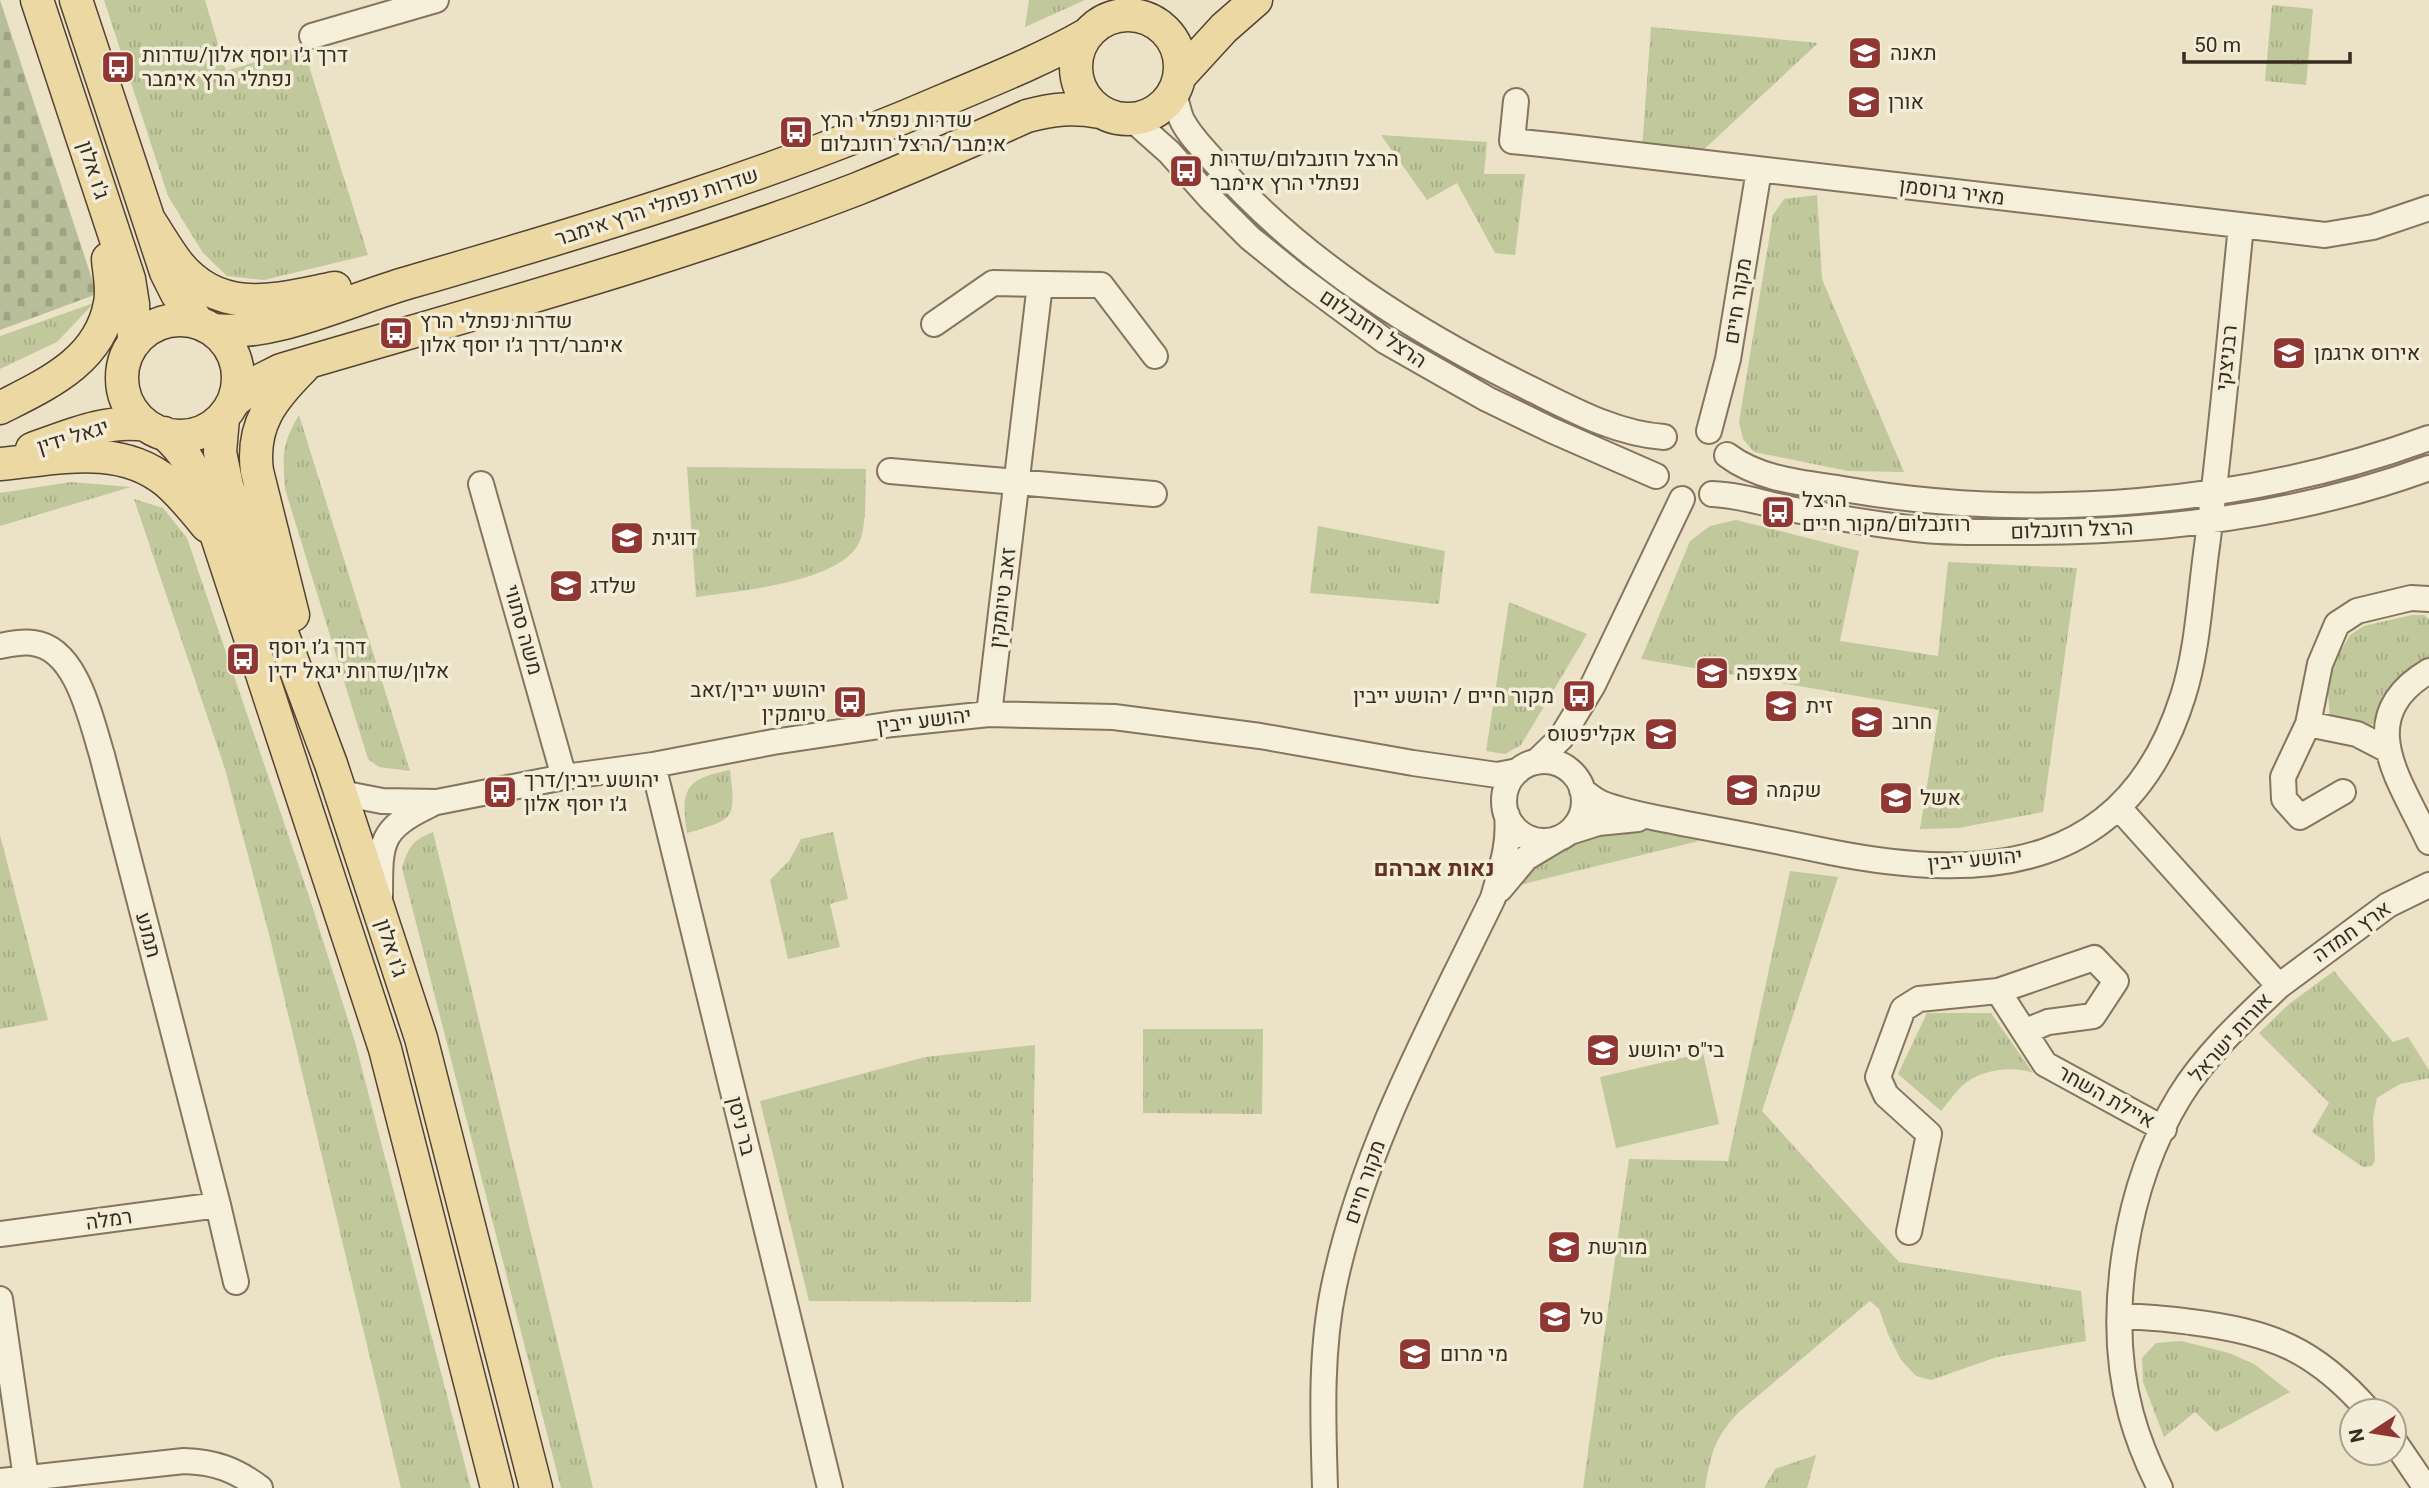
<svg xmlns="http://www.w3.org/2000/svg" width="2429" height="1488" viewBox="0 0 2429 1488" font-family="Georgia,Heebo,serif">
	<defs>
		<pattern id="grass-tufts" width="24" height="20" patternUnits="userSpaceOnUse" patternTransform="scale(1.75)"><rect width="24" height="20" fill="#c1c89c"/><path d="M3 7l-1-3M5 7V3M7 7l1-3M15 17l-1-3M17 17v-4M19 17l1-3" fill="none" stroke="#a6ac86"/></pattern>
		<pattern id="cemetery-stones" width="16" height="16" patternUnits="userSpaceOnUse" patternTransform="scale(1.75)"><rect width="16" height="16" fill="#b8be9a"/><path d="M2 7V4a2 2 0 0 1 4 0v3zM10 15v-3a2 2 0 0 1 4 0v3z" fill="#9fa384"/></pattern>
	</defs>
	<rect width="100%" height="100%" fill="#ebe2c7"/>
	<path fill="url(#grass-tufts)" d="M 104,0 L 205,0 L 226,71 L 303,47 L 368,255 L 264,280 L 227,276 L 203,253 L 168,196 Z
		M 1029,0 L 1085,0 L 1025,27 Z
		M 2272,5 L 2313,9 L 2306,85 L 2265,81 Z
		M 1651,27 L 1818,43 L 1699,154 L 1642,149 Z
		M 1381,135 L 1487,142 L 1484,174 L 1525,174 L 1515,255 L 1495,253 L 1457,183 L 1427,200 Z
		M 1817,195 L 1822,279 L 1904,472 L 1848,471 L 1754,452 L 1743,439 L 1739,422 L 1773,215 L 1784,199 Z
		M 94,303 L 57,342 L 0,369 L 0,336 Z
		M 299,415 L 410,771 L 379,767 L 368,759 L 285,489 C 283,456 281,445 299,415 Z
		M 687,467 L 866,469 C 865,491 867,516 861,538 C 847,583 736,591 696,597 Z
		M 71,482 L 131,487 L 0,526 L 0,493 Z
		M 134,499 L 163,508 L 187,538 L 308,893 L 355,1042 L 471,1488 L 401,1488 L 269,934 L 225,769 Z
		M 1736,520 L 1859,551 L 1840,641 L 1938,656 L 1948,562 L 2077,568 L 2043,812 L 1958,828 L 1920,829 L 1939,710 L 1641,659 L 1690,541 L 1710,526 Z
		M 1318,526 L 1445,551 L 1439,604 L 1310,593 Z
		M 1509,602 L 1587,634 L 1521,745 L 1505,754 L 1486,751 Z
		M 2412,615 L 2424,615 L 2429,619 L 2429,657 C 2396,672 2387,694 2372,725 L 2349,727 L 2330,719 L 2328,693 L 2333,664 L 2350,635 L 2364,626 Z
		M 730,770 C 736,820 735,819 687,833 C 680,788 686,779 730,770 Z
		M 1652,831 L 1699,841 L 1519,885 C 1554,842 1599,832 1652,831 Z
		M 433,832 L 593,1488 L 561,1488 L 402,868 C 409,847 411,841 433,832 Z
		M 833,832 L 848,899 L 830,904 L 840,947 L 788,959 L 770,880 L 789,861 L 801,839 Z
		M 0,835 L 48,1020 L 0,1029 Z
		M 1790,871 L 1838,877 L 1762,1111 L 1899,1262 L 2081,1291 L 2086,1341 L 1997,1357 L 1931,1380 L 1916,1376 L 1901,1360 L 1888,1334 L 1879,1309 L 1870,1301 L 1739,1412 C 1714,1438 1711,1454 1705,1488 L 1583,1488 L 1629,1159 L 1728,1161 Z
		M 2334,971 L 2393,1042 L 2408,1037 L 2429,1070 L 2429,1078 L 2400,1084 L 2377,1098 L 2373,1118 L 2375,1160 L 2372,1166 L 2363,1167 L 2312,1132 L 2329,1103 L 2259,1033 L 2289,1004 Z
		M 1927,1013 L 1991,1013 L 2033,1073 C 2012,1065 1980,1070 1963,1085 C 1955,1092 1948,1103 1941,1111 L 1898,1074 Z
		M 1143,1029 L 1263,1029 L 1262,1114 L 1143,1113 Z
		M 1035,1045 L 1031,1302 L 809,1301 L 760,1101 L 925,1057 Z
		M 2181,1341 L 2229,1353 L 2254,1364 L 2290,1392 L 2216,1432 L 2195,1412 L 2164,1437 L 2143,1382 L 2142,1358 L 2156,1343 Z
		M 1816,1455 L 1807,1488 L 1764,1488 L 1775,1469 Z"/>
	<path fill="url(#cemetery-stones)" d="M 0,0 L 97,294 L 0,330 Z"/>
	<path fill="#c1c89c" d="M 1703,1053 L 1719,1124 L 1616,1148 L 1600,1077 Z"/>
	<g fill="none" stroke-linecap="round" stroke-linejoin="round">
		<g stroke="#85755e" stroke-width="28">
			<path id="minor" d="M 312,36 L 436,0
				M 1174,92 C 1176,101 1178,110 1181,118 C 1188,134 1202,147 1213,160 C 1300,260 1416,333 1535,391 C 1575,411 1618,434 1664,437
				M 1516,101 L 1512,141 L 1560,146 L 2325,235 L 2373,227 L 2429,208
				M 1133,120 L 1169,152 L 1210,198 L 1250,238 L 1297,276 L 1385,341 L 1487,399 L 1551,430 L 1656,476
				M 934,324 L 993,283 L 1101,285 L 1155,356
				M 1709,431 L 1728,359 L 1759,170
				M 1727,455 C 1760,480 1804,483 1843,489 C 2033,522 2247,505 2429,438
				M 890,471 L 1154,494
				M 481,484 L 564,777
				M 1712,494 C 1739,495 1763,503 1790,509 C 1831,517 1874,524 1916,529 C 1949,533 1983,532 2016,532 C 2155,533 2298,516 2429,468
				M 0,646 C 10,644 23,641 33,643 C 77,648 91,720 102,755 L 218,1205 L 236,1282
				M 2429,671 C 2350,718 2401,781 2429,842
				M 989,714 L 1040,284
				M 2308,724 L 2357,734 L 2386,749
				M1504 801a40 40 0 1 1 80 0a40 40 0 1 1-80 0Z
				M 1536,762 L 1561,738 L 1593,685 L 1682,499
				M 653,765 L 830,1488
				M 1582,790 C 1588,795 1594,800 1601,803 C 1628,814 1659,818 1687,824 C 1735,833 1783,842 1830,852 C 1987,883 2128,871 2183,696 C 2198,649 2200,595 2207,546 C 2221,440 2230,333 2241,226
				M 2343,792 L 2300,817 L 2284,799 L 2283,777 L 2308,724 L 2320,664 L 2337,624 L 2357,611 L 2411,598 L 2429,599
				M 341,793 L 382,801 L 437,802 L 564,777 L 653,765 L 773,742 L 893,724 L 989,714 L 1114,717 L 1260,736 L 1413,763 L 1497,775 L 1518,771
				M 2119,808 L 2279,986 C 2243,1020 2206,1054 2180,1096 C 2126,1184 2104,1314 2131,1414 C 2138,1440 2148,1464 2160,1488
				M 1570,832 L 1598,823 L 1638,819
				M 1500,889 L 1526,858 L 1556,840
				M 380,895 C 380,841 380,829 430,805
				M 2279,986 L 2388,905 L 2429,885
				M 1998,991 L 2094,958 L 2116,981 L 2093,1016 L 2048,1022 L 2026,1031
				M 1909,1232 L 1929,1134 L 1886,1095 L 1878,1077 L 1903,1009 L 1919,999 L 1998,991 L 2045,1064 L 2164,1129
				M 0,1234 L 218,1205
				M 0,1299 L 26,1478
				M 2121,1317 C 2144,1316 2167,1319 2191,1322 C 2271,1332 2315,1349 2369,1411
				M 2394,1441 L 2426,1488
				M 0,1481 L 184,1461 C 214,1462 235,1469 260,1488
				M 1325,1488 C 1323,1421 1320,1352 1334,1286 C 1363,1148 1432,1024 1493,898 C 1501,869 1510,845 1507,815"/>
		</g>
		<g stroke="#544332" stroke-width="35">
			<path id="major" d="M 37,0 L 129,279 L 133,304 L 134,343
				M 76,0 L 166,272 L 177,294 L 198,322
				M1076 67a52 52 0 1 1 104 0a52 52 0 1 1-104 0Z
				M 1180,76 L 1224,28 L 1256,0
				M 149,220 C 159,235 168,251 179,265 C 222,317 278,299 335,288
				M122 378a58 58 0 1 1 116 0a58 58 0 1 1-116 0Z
				M 213,330 C 274,337 348,300 407,283 C 590,230 772,175 947,99 C 994,79 1042,60 1086,35
				M 234,401 L 261,380 L 281,370 C 474,313 669,261 857,189 C 914,166 971,141 1027,116 C 1053,109 1073,107 1100,112
				M 0,408 C 47,384 100,361 110,303 C 113,289 109,273 108,259
				M 223,418 L 220,452 L 227,486 L 331,764 L 421,1038 L 536,1488
				M 164,433 C 185,452 192,465 202,491 L 385,1049 L 497,1488
				M 32,449 C 69,436 106,419 146,425
				M 0,464 C 56,459 119,442 167,482 C 182,495 194,510 207,526
				M 293,615 L 257,471 C 251,425 272,399 303,368"/>
		</g>
		<use href="#minor" stroke="#f6efda" stroke-width="24"/>
		<use href="#major" stroke="#ebd8a3" stroke-width="32"/>
	</g>
	<defs>
		<g id="school-square" transform="scale(1.75)"><rect x="-9" y="-9" width="18" height="18" rx="4" fill="#903733" stroke="#f3ecd6"/><path d="M0-5L7-2L0 1L-7-2ZM-4 1L0 2.5L4 1V4Q0 6-4 4Z" fill="#fff"/></g>
		<g id="bus-square" transform="scale(1.75)"><rect x="-9" y="-9" width="18" height="18" rx="4" fill="#903733" stroke="#f3ecd6"/><path d="M-5-6H5V4H4V6H2V4H-2V6H-4V4H-5ZM-3.5-4V0h7V-4ZM-3.5 1.2v1.5H-2V1.2ZM2 1.2v1.5H3.5V1.2Z" fill="#fff"/></g>
	</defs>
	<g fill-rule="evenodd">
		<use href="#school-square" x="1865" y="53"/>
		<use href="#bus-square" x="118" y="67"/>
		<use href="#school-square" x="1864" y="102"/>
		<use href="#bus-square" x="796" y="132"/>
		<use href="#bus-square" x="1186" y="171"/>
		<use href="#bus-square" x="396" y="333"/>
		<use href="#school-square" x="2289" y="353"/>
		<use href="#bus-square" x="1778" y="512"/>
		<use href="#school-square" x="627" y="538"/>
		<use href="#school-square" x="566" y="586"/>
		<use href="#bus-square" x="243" y="659"/>
		<use href="#school-square" x="1712" y="673"/>
		<use href="#bus-square" x="1579" y="696"/>
		<use href="#bus-square" x="850" y="702"/>
		<use href="#school-square" x="1781" y="706"/>
		<use href="#school-square" x="1867" y="722"/>
		<use href="#school-square" x="1661" y="734"/>
		<use href="#school-square" x="1742" y="790"/>
		<use href="#bus-square" x="500" y="792"/>
		<use href="#school-square" x="1896" y="798"/>
		<use href="#school-square" x="1603" y="1050"/>
		<use href="#school-square" x="1564" y="1247"/>
		<use href="#school-square" x="1555" y="1317"/>
		<use href="#school-square" x="1415" y="1354"/>
	</g>
	<g text-anchor="middle" dominant-baseline="central" stroke-width="7" stroke-linejoin="round" paint-order="stroke">
		<g font-size="21" fill="#372c20" stroke="#f3ecd6" text-anchor="start">
			<text x="1890" y="53">תאנה</text>
			<text x="142" y="55">דרך ג׳ו יוסף אלון/שדרות<tspan x="142" dy="24">נפתלי הרץ אימבר</tspan></text>
			<text x="1888" y="102">אורן</text>
			<text x="820" y="120">שדרות נפתלי הרץ<tspan x="820" dy="24">אימבר/הרצל רוזנבלום</tspan></text>
			<text x="1210" y="159">הרצל רוזנבלום/שדרות<tspan x="1210" dy="24">נפתלי הרץ אימבר</tspan></text>
			<text x="420" y="321">שדרות נפתלי הרץ<tspan x="420" dy="24">אימבר/דרך ג׳ו יוסף אלון</tspan></text>
			<text x="2314" y="353">אירוס ארגמן</text>
			<text x="1802" y="500">הרצל<tspan x="1802" dy="24">רוזנבלום/מקור חיים</tspan></text>
			<text x="652" y="538">דוגית</text>
			<text x="590" y="586">שלדג</text>
			<text x="268" y="647">דרך ג׳ו יוסף<tspan x="268" dy="24">אלון/שדרות יגאל ידין</tspan></text>
			<text x="1736" y="673">צפצפה</text>
			<text x="826" y="690" text-anchor="end">יהושע ייבין/זאב<tspan x="826" dy="24">טיומקין</tspan></text>
			<text x="1554" y="696" text-anchor="end">מקור חיים / יהושע ייבין</text>
			<text x="1806" y="706">זית</text>
			<text x="1892" y="722">חרוב</text>
			<text x="1636" y="734" text-anchor="end">אקליפטוס</text>
			<text x="524" y="780">יהושע ייבין/דרך<tspan x="524" dy="24">ג׳ו יוסף אלון</tspan></text>
			<text x="1766" y="790">שקמה</text>
			<text x="1920" y="798">אשל</text>
			<text x="1628" y="1050">בי"ס יהושע</text>
			<text x="1588" y="1247">מורשת</text>
			<text x="1580" y="1317">טל</text>
			<text x="1440" y="1354">מי מרום</text>
		</g>
		<g font-size="21" fill="#372c20" stroke="#f3ecd6">
			<text transform="translate(93 170) rotate(72)">ג'ו אלון</text>
			<text transform="translate(1952 192) rotate(7)">מאיר גרוסמן</text>
			<text transform="translate(657 207) rotate(-18)">שדרות נפתלי הרץ אימבר</text>
			<text transform="translate(1738 301) rotate(-81)">מקור חיים</text>
			<text transform="translate(1373 329) rotate(34)">הרצל רוזנבלום</text>
			<text transform="translate(2227 358) rotate(-84)">רבניצקי</text>
			<text transform="translate(73 437) rotate(-17)">יגאל ידין</text>
			<text transform="translate(2072 530) rotate(-2)">הרצל רוזנבלום</text>
			<text transform="translate(1003 598) rotate(-83)">זאב טיומקין</text>
			<text transform="translate(523 630) rotate(74)">משה סתווי</text>
			<text transform="translate(924 721) rotate(-7)">יהושע ייבין</text>
			<text transform="translate(1975 860) rotate(-5)">יהושע ייבין</text>
			<text transform="translate(2352 932) rotate(-35)">ארץ חמדה</text>
			<text transform="translate(148 935) rotate(75)">תמנע</text>
			<text transform="translate(391 948) rotate(72)">ג'ו אלון</text>
			<text transform="translate(2231 1038) rotate(-48)">אורות ישראל</text>
			<text transform="translate(2106 1097) rotate(29)">איילת השחר</text>
			<text transform="translate(741 1126) rotate(76)">בר ניסן</text>
			<text transform="translate(1365 1182) rotate(-71)">מקור חיים</text>
			<text transform="translate(109 1220) rotate(-8)">רמלה</text>
		</g>
		<g font-size="23" font-weight="bold" fill="#603323" stroke="#f3ecd6">
			<text x="1434" y="869">נאות אברהם</text>
		</g>
	</g>
	<g transform="translate(2373 1432) rotate(258)"><circle r="33" fill="#f3ecd6" stroke="#a89f8d" stroke-width="2"/>
	<path d="M0-5L12 26L0 18L-12 26Z" fill="#903733"/>
	<text y="-10" font-size="19" font-weight="bold" text-anchor="middle" fill="#372c20">N</text>
	</g>
	<path d="M2184 52v10h166v-10" fill="none" stroke="#372c20" stroke-width="3.5"/>
	<text x="2194" y="52" font-size="21" fill="#372c20" stroke="#f3ecd6" stroke-width="5" paint-order="stroke">50 m</text>
</svg>
